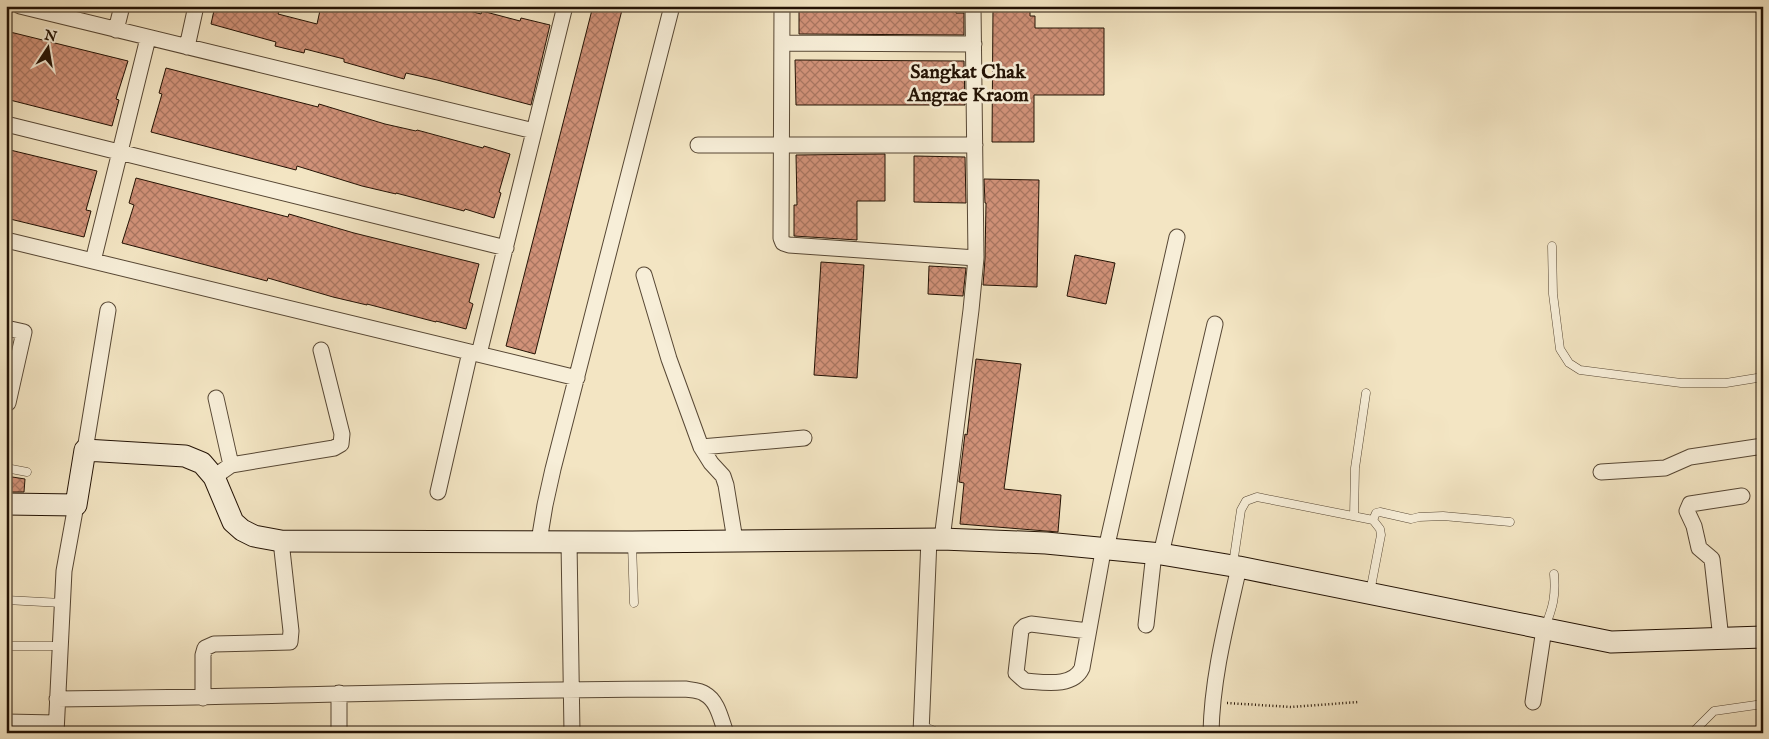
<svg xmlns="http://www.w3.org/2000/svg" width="1769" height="739" viewBox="0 0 1769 739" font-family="'IM FELL English',serif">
	<defs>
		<pattern id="building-cross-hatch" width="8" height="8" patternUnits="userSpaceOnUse" patternTransform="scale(1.25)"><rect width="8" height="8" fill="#d19279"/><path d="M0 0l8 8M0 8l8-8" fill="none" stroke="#a97661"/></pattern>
	</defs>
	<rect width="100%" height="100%" fill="#f3e5c3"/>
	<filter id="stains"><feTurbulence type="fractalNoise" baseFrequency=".004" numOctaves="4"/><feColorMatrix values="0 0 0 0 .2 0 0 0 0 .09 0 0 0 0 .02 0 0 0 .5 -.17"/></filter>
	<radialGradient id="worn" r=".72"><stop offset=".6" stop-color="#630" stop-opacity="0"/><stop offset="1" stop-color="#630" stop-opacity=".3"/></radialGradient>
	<path fill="url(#building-cross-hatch)" stroke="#231204" d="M 215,6 L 262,6 L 279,11 L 278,14 L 317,24 L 321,6 L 451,6 L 481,14 L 482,11 L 520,21 L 521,18 L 550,25 L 531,105 L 437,80 L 406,73 L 404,79 L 344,62 L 344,59 L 305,49 L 304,53 L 275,46 L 276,42 L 211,24 Z
		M 593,6 L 623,6 L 535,354 L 506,346 Z
		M 993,6 L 1030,6 L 1030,16 L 1035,16 L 1035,28 L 1104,28 L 1104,95 L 1034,95 L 1034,142 L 992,142 Z
		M 799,8 L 956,10 L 956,13 L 964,13 L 964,35 L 799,34 Z
		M 6,31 L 128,61 L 116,99 L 119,100 L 112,126 L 6,99 Z
		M 795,60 L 964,61 L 965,105 L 796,105 Z
		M 166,68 L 318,107 L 319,104 L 385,124 L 416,131 L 417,130 L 483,148 L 484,146 L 510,154 L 499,192 L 501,193 L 494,218 L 465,209 L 464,211 L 396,193 L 396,194 L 362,186 L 297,166 L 296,170 L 151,132 L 162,94 L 159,93 Z
		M 6,149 L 97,171 L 86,210 L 91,211 L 84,237 L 6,218 Z
		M 885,154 L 885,201 L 857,201 L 857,240 L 794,236 L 794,205 L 797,205 L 796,155 Z
		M 914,156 L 965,157 L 966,203 L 914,202 Z
		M 136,178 L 288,217 L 289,214 L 354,233 L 479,264 L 469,302 L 473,304 L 466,329 L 436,321 L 436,322 L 367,304 L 367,305 L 333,297 L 268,278 L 267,281 L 122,243 L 134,205 L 129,203 Z
		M 984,179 L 1039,180 L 1037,287 L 983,285 L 985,259 L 986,203 L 985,203 Z
		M 1075,255 L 1115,263 L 1106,304 L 1067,296 Z
		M 821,262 L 864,265 L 857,378 L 814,375 Z
		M 929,266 L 966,268 L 963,296 L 928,294 Z
		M 976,359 L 1021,364 L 1004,489 L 1061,495 L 1058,532 L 960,524 L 964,483 L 959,482 L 965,434 L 967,435 Z
		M 6,476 L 25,479 L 24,492 L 6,492 Z"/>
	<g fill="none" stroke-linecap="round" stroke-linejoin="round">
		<g stroke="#574734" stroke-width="9">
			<path id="lane" d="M 1552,246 L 1553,294 L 1560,349 L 1569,363 L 1580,370 L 1681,383 L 1726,383 L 1763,377
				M 6,468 L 27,472
				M 1354,516 L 1355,468 L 1366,393
				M 1373,520 L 1376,513 L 1380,512 L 1411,519 L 1419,517 L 1443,516 L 1510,522
				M 632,544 L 634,603
				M 1233,564 L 1241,510 L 1246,501 L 1257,497 L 1373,520 L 1380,529 L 1381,535 L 1370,592
				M 6,600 L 62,603
				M 1545,627 C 1553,607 1556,596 1554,574
				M 6,646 L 60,646
				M 921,725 L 939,733
				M 1692,733 L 1714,711 L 1763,704"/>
		</g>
		<g stroke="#574734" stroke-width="17">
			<path id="street" d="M 20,6 L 534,131
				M 782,6 L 781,238 L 783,243 L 789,245 L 976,258
				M 116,30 L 122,6
				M 782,43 L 974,44
				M 187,47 L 196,6
				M 6,124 L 506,248
				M 698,145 L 975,145
				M 6,240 L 577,378
				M 93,261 L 148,38
				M 644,275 L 669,359 L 701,447 L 711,463 L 723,476 L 726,485 L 735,540
				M 6,328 L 24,332 L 8,403
				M 479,354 L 565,6
				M 216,398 L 231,465
				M 701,447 L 804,438
				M 85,450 L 108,310
				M 1601,472 L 1665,468 L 1690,457 L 1763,446
				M 214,477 L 231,465 L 334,448 L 341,444 L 342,434 L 321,350
				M 438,492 L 470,352
				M 942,539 L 971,310 L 976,258 L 973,6
				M 539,541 L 545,505 L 553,469 L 672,6
				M 569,542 L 572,733
				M 1161,554 L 1215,324
				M 1146,625 L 1154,553
				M 1088,631 L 1031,624 L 1025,626 L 1021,630 L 1016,673 L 1025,681 C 1043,682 1073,688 1082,668 L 1102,557 L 1106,549 L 1177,237
				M 1721,639 L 1712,559 L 1699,548 L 1694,526 L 1687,511 L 1690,504 L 1742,496
				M 203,698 L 203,655 L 205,648 L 214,644 L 290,642 L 291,631 L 281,541
				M 57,699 C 267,697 476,689 685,689 C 691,690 700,690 705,694 C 718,701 721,720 726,733
				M 1533,702 L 1544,629
				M 6,722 L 56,723
				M 56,733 L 64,571 L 76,505
				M 339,733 L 339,693
				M 921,733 L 929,539
				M 1211,733 C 1212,677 1227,621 1239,567"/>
		</g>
		<g stroke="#231204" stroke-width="23">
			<path id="secondary" d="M 6,504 L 76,505 L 85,450 L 185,456 L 202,463 L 214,477 L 233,522 L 242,530 L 254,536 L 281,541 L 632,542 L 942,539 L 1046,543 L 1161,554 L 1239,567 L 1611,642 L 1763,637"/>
		</g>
		<path stroke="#231204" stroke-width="2.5" stroke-dasharray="1 2.5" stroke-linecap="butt" d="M 1227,703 L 1291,707 L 1358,702"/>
		<use href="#lane" stroke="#f7eed8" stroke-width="8"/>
		<use href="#street" stroke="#f7eed8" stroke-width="15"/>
		<use href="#secondary" stroke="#f7eed8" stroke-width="21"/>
	</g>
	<g text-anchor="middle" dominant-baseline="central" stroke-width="5" stroke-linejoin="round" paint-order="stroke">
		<g font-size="20" font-weight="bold" fill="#231204" stroke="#f7eed8">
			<text x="968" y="72">Sangkat Chak<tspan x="968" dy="23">Angrae Kraom</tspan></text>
		</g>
	</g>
	<rect width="1769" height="739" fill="none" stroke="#f3e5c3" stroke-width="25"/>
	<rect x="8" y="8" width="1754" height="724" fill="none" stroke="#231204" stroke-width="2.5"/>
	<rect x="12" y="12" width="1744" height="714" fill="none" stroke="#231204"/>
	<g transform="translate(48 48) rotate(12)" stroke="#f7eed8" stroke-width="4" paint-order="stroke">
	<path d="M0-4L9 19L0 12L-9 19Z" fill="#231204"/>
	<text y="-8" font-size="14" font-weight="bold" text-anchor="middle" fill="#231204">N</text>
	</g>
	<rect width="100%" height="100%" filter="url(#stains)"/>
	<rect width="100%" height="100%" fill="url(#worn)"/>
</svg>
